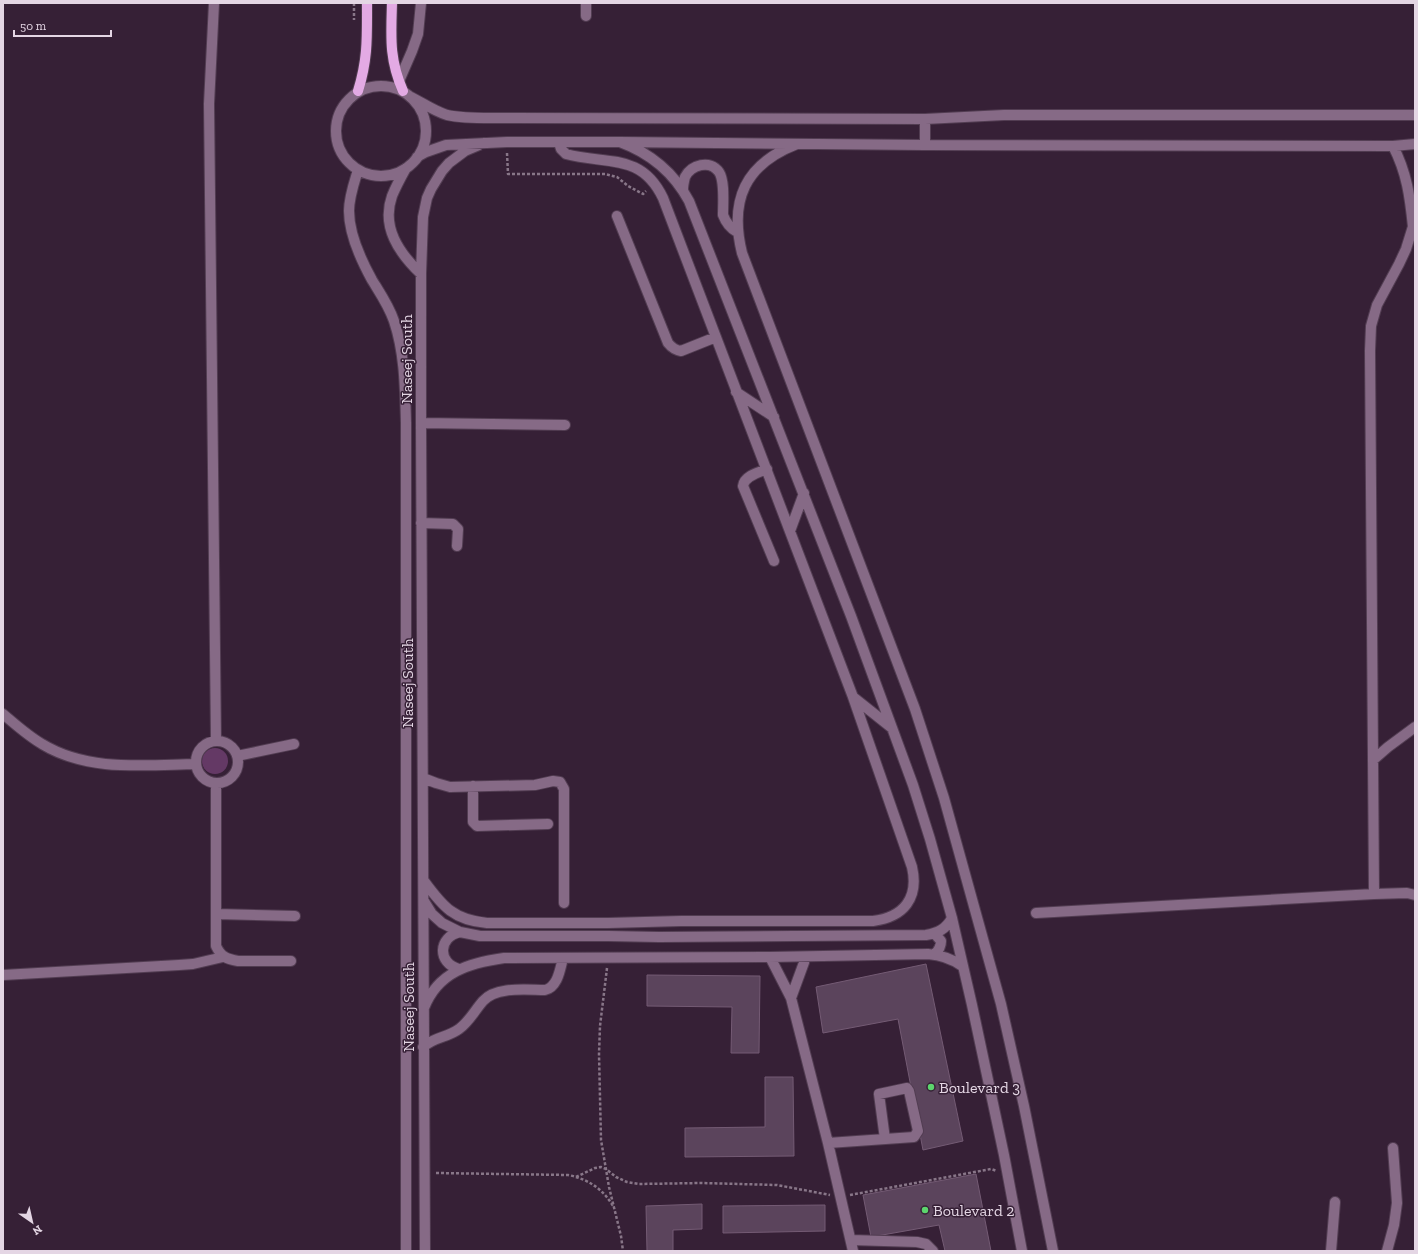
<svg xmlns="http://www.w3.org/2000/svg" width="1418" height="1254" viewBox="0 0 1418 1254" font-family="'Zilla Slab',serif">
	<rect width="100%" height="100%" fill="#362036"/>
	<path fill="#643965" d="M202 761a13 13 0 1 1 26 0a13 13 0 1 1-26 0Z"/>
	<path fill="#5b445c" stroke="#745b74" d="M 926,964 L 963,1141 L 923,1150 L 898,1019 L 823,1033 L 816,987 Z
		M 647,975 L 760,976 L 759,1053 L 731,1053 L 732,1007 L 647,1006 Z
		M 765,1077 L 793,1077 L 794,1156 L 685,1157 L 685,1128 L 765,1127 Z
		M 976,1174 L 991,1251 L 945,1251 L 939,1225 L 871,1237 L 863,1195 Z
		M 702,1204 L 702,1229 L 673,1230 L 673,1251 L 647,1251 L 646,1206 Z
		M 825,1205 L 825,1231 L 723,1233 L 723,1206 Z"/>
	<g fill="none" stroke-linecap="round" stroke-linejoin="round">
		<g stroke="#523d52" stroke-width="12">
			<path id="minor" d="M 214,3 L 209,104 L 216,741
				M 586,16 L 586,3
				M 399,81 L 412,51 L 418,34 L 421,3
				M336 131a45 45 0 1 1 90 0a45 45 0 1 1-90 0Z
				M 411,97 C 423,103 434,111 447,115 C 466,119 487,118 506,118 L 925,119 L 1004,115 L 1415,115
				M 620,142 C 650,153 674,173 689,201 L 851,616 L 913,785 L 930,839 L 952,918 L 972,1005 L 1004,1155 L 1022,1251
				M 797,144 C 745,164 729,200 742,253 L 915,709 L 944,798 L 1001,1004 L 1024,1106 L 1053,1251
				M 925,145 L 925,119
				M 1393,146 C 1407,173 1410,197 1413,227
				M 417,157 L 426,152 L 446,145 L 507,142 L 620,142 L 925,145 L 1393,146 L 1415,144
				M 406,168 C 401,177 396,186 392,196 C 381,227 399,253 421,274
				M 358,170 C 354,183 349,197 349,211 C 349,235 361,260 372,280 C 380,293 389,306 394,321 C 405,354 405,389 406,423 L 406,1251
				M 683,189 C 683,185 684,181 685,177 C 691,165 710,159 719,172 C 725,181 723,204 723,215 C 726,223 730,228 737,232
				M 617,216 L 668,343 C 672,348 675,350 681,351 L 716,337
				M 736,392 L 774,417
				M 421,423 L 565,425
				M 767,469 C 759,472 744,476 743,486 L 774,561
				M 421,523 L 453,524 L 458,529 L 457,546
				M 790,531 L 804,493
				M 853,697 L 892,728
				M 3,714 C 16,725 28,736 42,744 C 88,772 144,765 196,764
				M196 762a21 21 0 1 1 42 0a21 21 0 1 1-42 0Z
				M 237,756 L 294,744
				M 1373,760 L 1388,747 L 1415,727
				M 423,778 L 436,783 L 450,787 L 535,785 L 553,781 L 560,782 L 564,789 L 564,903
				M 216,783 L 216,946 C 221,957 227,959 238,961 L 291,961
				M 473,786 L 473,822 L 477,826 L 548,824
				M 424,881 C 443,907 454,920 487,923 L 608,923 L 681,921 L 873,921 C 904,917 919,898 912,867 L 853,697 L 663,198 C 641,152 606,165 566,154 L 561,149 L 559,143
				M 1374,894 L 1370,351 L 1371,326 L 1377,305 L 1399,264 L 1406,249 L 1415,220
				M 424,901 L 432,914 L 442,923 L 460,932 L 480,936 L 608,936 L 659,937 L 926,935 C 938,933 946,929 952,918
				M 1036,913 L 1374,894 L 1407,893 L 1415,895
				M 216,914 L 295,916
				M 935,934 L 941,941 C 941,947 939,950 935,954
				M 770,957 L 791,998 L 828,1143 L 853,1251
				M 459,969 C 437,963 438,937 460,932
				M 3,975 L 179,965 L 193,964 L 223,957
				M 791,998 L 806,957
				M 424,1008 C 438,972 469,963 504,958 L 770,957 L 928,954 C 941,955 951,958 962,966
				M 423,1047 C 436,1036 447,1038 459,1029 C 469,1022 475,1010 483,1001 C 496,986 527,990 545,990 C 558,987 560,969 563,958
				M 828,1143 L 914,1137 L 918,1131 L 909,1091 L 907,1088 L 879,1094 L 885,1139
				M 851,1240 L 917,1242 L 926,1244 L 933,1251
				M 425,1251 L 421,423 L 421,274 L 423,217 L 427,198 L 431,189 L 442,171 L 449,163 L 465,151 L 484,143
				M 1331,1251 L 1335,1202
				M 1387,1251 L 1394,1225 L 1397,1203 L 1393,1148"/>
		</g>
		<g stroke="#523d52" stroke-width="12">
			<path id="major" d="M 392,3 C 391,37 389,59 403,91
				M 358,91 C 368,59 367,37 367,3"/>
		</g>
		<path stroke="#887688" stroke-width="2.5" stroke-dasharray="3 2" stroke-linecap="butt" d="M 354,3 L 354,20
			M 507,153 L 508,174 L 605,174 L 617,177 L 628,186 L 643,194 L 646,191
			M 607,968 L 600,1026 L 599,1054 L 601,1140 L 609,1187 L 621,1236 L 623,1251
			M 436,1173 L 568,1175 C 588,1179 603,1189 613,1206
			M 576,1177 L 595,1168 L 601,1167 L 606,1169 L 616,1177 L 627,1182 L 639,1184 L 702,1183 L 777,1185 L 830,1195
			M 850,1195 L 991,1169 L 997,1171"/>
		<use href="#minor" stroke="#866a86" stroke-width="10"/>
		<use href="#major" stroke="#e3aae4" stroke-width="10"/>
	</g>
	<g fill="#5cd56d" stroke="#362036" stroke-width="1.5">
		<circle cx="931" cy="1087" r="4"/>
		<circle cx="925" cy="1210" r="4"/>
	</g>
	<g text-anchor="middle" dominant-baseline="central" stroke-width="3" stroke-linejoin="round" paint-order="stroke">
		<g font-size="16" fill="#e4d6e4" stroke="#362036">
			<text transform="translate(406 359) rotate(-90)">Naseej South</text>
			<text transform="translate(407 683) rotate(-90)">Naseej South</text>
			<text transform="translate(408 1007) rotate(-90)">Naseej South</text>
		</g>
		<g font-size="16" fill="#e4d6e4" stroke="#362036" text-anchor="start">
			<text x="939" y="1087">Boulevard 3</text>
			<text x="933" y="1210">Boulevard 2</text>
		</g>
	</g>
	<rect width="1418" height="1254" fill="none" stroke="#e4d6e4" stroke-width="8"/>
	<g transform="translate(32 1222) rotate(146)" stroke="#362036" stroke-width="3" paint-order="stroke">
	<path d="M0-3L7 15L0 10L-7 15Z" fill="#e4d6e4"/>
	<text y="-6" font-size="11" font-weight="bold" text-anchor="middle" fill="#e4d6e4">N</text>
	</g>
	<path d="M14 30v6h97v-6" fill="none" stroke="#e4d6e4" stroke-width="2"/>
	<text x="20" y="30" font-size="12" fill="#e4d6e4" stroke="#362036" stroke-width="3" paint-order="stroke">50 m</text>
</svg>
